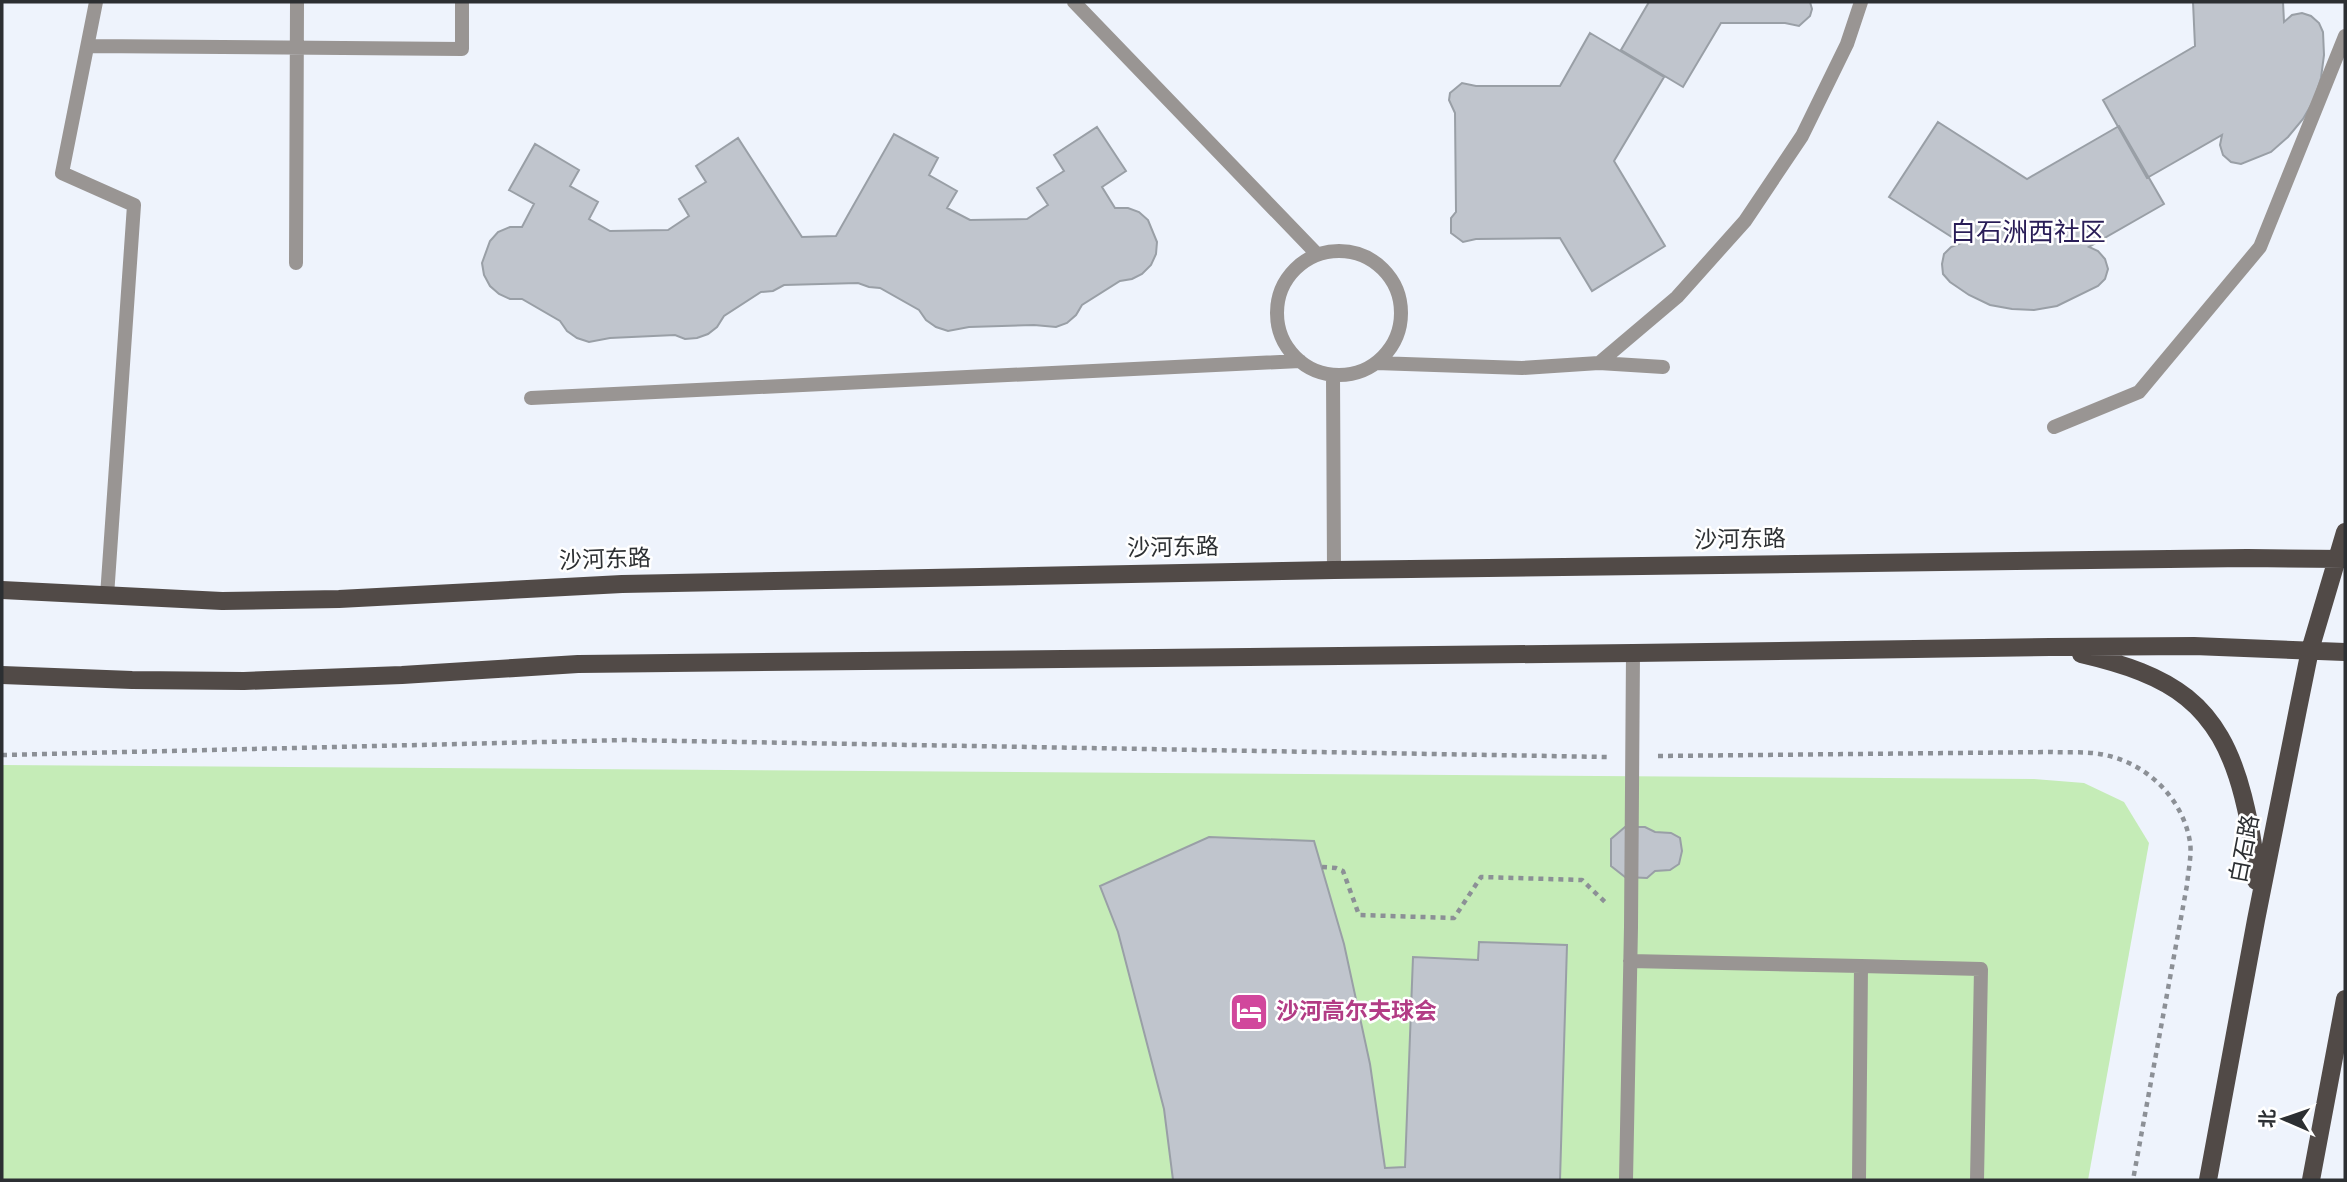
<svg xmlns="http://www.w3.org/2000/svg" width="2347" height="1182" viewBox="0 0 2347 1182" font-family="'Varela Round','Noto Sans SC',sans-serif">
	<rect width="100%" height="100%" fill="#eef3fc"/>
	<path fill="#c5ecb7" d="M 2,765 L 2034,779 L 2084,783 L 2124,802 L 2149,843 L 2088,1180 L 2,1180 Z"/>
	<path fill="#c0c5cd" stroke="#999fa6" stroke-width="2" d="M 1649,2 L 1810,2 L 1812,9 L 1810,16 L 1799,26 L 1785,23 L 1721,23 L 1683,87 L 1621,50 Z
		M 2193,2 L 2283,2 L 2284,22 L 2292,15 L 2302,13 L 2311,16 L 2319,23 L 2323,32 L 2324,55 L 2321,78 L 2314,100 L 2303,119 L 2288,137 L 2271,152 L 2241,164 L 2231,162 L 2223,155 L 2220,145 L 2222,135 L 2147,178 L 2103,100 L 2195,46 Z
		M 1590,33 L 1664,77 L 1614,161 L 1665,246 L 1592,291 L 1560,238 L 1476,239 L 1463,242 L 1451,233 L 1451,218 L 1456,212 L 1455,113 L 1449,100 L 1450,93 L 1462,83 L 1476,86 L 1560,86 Z
		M 1938,122 L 2027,179 L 2119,126 L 2164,204 L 2089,247 L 2098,251 L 2105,259 L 2108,269 L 2105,279 L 2098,286 L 2057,306 L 2034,310 L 2012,309 L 1990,305 L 1969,295 L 1950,282 L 1943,274 L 1942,264 L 1944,254 L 1951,247 L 1961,243 L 1889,197 Z
		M 1097,127 L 1126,171 L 1102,187 L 1115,208 L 1128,208 L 1139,212 L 1148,220 L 1157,242 L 1156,254 L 1151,265 L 1142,274 L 1132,279 L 1120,281 L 1082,305 L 1076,315 L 1067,323 L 1056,327 L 1034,325 L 969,327 L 948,331 L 936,327 L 926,320 L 919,310 L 880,288 L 869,287 L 858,283 L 784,285 L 773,291 L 761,292 L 724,316 L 717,327 L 708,334 L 697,338 L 685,339 L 675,335 L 610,338 L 589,342 L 577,338 L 567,331 L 560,321 L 522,299 L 510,299 L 499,294 L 490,286 L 484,275 L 482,263 L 490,241 L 498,232 L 510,227 L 522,227 L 534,204 L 509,190 L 535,144 L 579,170 L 570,186 L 598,202 L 589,219 L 610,231 L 668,230 L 689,216 L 679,199 L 706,182 L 696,166 L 738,138 L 802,237 L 836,236 L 894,134 L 938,158 L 929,175 L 957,191 L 947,208 L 970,220 L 1027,219 L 1048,205 L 1037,188 L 1064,171 L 1054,155 Z
		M 1625,827 L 1645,827 L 1655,832 L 1671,833 L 1680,838 L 1682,851 L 1679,864 L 1670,870 L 1655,871 L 1647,878 L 1625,877 L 1611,866 L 1611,839 Z
		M 1209,837 L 1314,841 L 1344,944 L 1370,1064 L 1385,1168 L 1405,1167 L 1413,957 L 1478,960 L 1479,942 L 1567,945 L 1560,1180 L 1173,1180 L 1164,1109 L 1118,932 L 1100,886 Z"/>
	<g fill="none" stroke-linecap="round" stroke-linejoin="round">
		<path stroke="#8c9096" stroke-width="4.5" stroke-dasharray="5 5" stroke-linecap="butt" d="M 2,755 L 625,740 L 1607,757
			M 1658,756 L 2051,752 C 2068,753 2088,751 2105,755 C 2148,764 2183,799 2190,842 C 2192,855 2188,872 2187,885 L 2133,1180
			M 1322,867 L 1336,868 L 1343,871 L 1359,915 L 1454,918 L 1481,877 L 1582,880 L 1605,902"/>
		<path stroke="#999593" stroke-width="14" d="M 96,2 L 62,173 L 134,205 L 107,596
			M 88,46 L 462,49 L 462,2
			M 296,263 L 297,2
			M 1630,961 L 1861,966 L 1859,1180
			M 1861,966 L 1981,969 L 1977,1180
			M 1626,1180 L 1631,927 L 1633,653"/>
		<path stroke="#999593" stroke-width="14" d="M 1074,2 L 1317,254
			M1277 313a62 62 0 1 1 124 0a62 62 0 1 1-124 0Z
			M 1376,363 L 1522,368 L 1599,363 L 1663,367
			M 1599,363 L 1677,297 L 1745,221 L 1802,136 L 1847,44 L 1861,2
			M 1333,375 L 1334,570
			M 531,398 L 1300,361
			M 2054,427 L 2139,392 L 2260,247 L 2345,36"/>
		<path stroke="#514a47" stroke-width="18" d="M 2,590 L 222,601 L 339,599 L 622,584 L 1334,570 L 2247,558 L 2345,559
			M 2081,654 C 2171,675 2219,702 2243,796 C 2250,824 2256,853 2256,881
			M 2,675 L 132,680 L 244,681 L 402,675 L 578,664 L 1633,653 L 2050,647 L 2194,646 L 2345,652
			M 2208,1180 L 2256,920 L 2298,709 L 2310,650 L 2345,532
			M 2311,1180 L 2345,999"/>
	</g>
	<defs>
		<g id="hotel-square" transform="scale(2.0125)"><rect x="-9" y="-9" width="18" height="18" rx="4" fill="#d1479c" stroke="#fff"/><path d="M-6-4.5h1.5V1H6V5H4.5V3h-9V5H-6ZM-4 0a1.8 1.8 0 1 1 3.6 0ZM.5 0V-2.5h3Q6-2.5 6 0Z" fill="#fff"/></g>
	</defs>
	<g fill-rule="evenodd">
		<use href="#hotel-square" x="1249" y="1012"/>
	</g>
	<g text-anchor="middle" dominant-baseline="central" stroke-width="5" stroke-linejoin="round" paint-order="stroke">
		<g font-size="23" fill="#2c2f32" stroke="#fff">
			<text transform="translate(1740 540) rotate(-1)">沙河东路</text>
			<text transform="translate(1173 548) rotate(-1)">沙河东路</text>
			<text transform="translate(605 560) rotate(-2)">沙河东路</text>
			<text transform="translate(2245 849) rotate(-79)">白石路</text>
		</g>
		<g font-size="23" font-weight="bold" fill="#b23c85" stroke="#fff" text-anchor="start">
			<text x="1276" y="1012">沙河高尔夫球会</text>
		</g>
		<g font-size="26" fill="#291d57" stroke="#fff">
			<text x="2028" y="232">白石洲西社区</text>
		</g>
	</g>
	<rect width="2347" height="1182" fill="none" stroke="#2c2f32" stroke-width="7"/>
	<g transform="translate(2284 1119) rotate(272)" stroke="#ffffff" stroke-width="5" paint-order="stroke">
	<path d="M0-5L12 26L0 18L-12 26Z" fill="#2c2f32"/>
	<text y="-10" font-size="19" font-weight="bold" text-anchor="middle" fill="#2c2f32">北</text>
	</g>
</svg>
